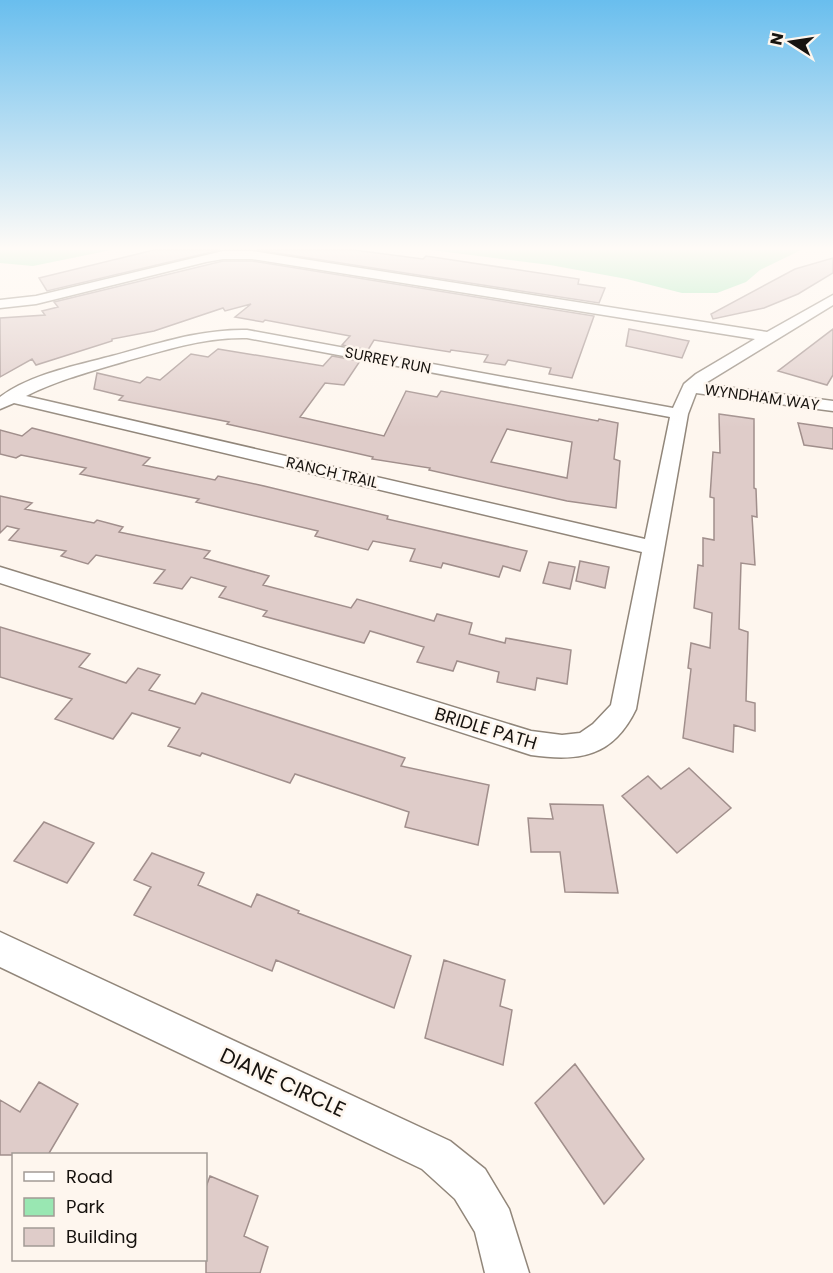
<svg xmlns="http://www.w3.org/2000/svg" width="833" height="1273" viewBox="0 0 833 1273" font-family="Poppins,sans-serif">
	<rect width="100%" height="100%" fill="#fef6ee"/>
	<path fill="#99e7b2" d="M 0,250 L 111,250 L 33,266 L 0,263 Z
		M 431,250 L 801,250 L 760,270 L 746,282 L 717,293 L 682,293 L 627,279 L 550,265 Z"/>
	<path fill="#dfccc9" stroke="#a18f8c" stroke-width="1.5" fill-rule="evenodd" d="M 154,250 L 220,250 L 47,291 L 39,278 Z
		M 257,250 L 354,250 L 423,259 L 426,256 L 579,279 L 578,284 L 605,288 L 599,303 Z
		M 833,258 L 833,273 L 798,294 L 764,308 L 713,319 L 711,314 L 795,269 Z
		M 223,261 L 252,261 L 594,316 L 572,378 L 549,374 L 551,368 L 508,360 L 505,365 L 484,362 L 488,355 L 451,350 L 450,352 L 374,340 L 368,350 L 342,345 L 350,336 L 265,320 L 263,322 L 235,317 L 251,304 L 225,311 L 223,308 L 154,331 L 112,339 L 112,341 L 36,365 L 32,359 L 0,377 L 0,318 L 45,315 L 42,311 L 58,307 L 54,302 Z
		M 629,329 L 689,341 L 682,358 L 626,346 Z
		M 833,329 L 833,375 L 827,385 L 778,371 Z
		M 218,349 L 323,366 L 332,356 L 360,361 L 344,385 L 325,383 L 300,417 L 384,436 L 406,391 L 437,397 L 441,391 L 598,421 L 599,419 L 618,423 L 614,459 L 620,461 L 616,508 L 567,501 L 429,470 L 430,468 L 372,459 L 373,457 L 227,424 L 229,422 L 119,400 L 123,396 L 94,389 L 97,373 L 140,383 L 147,377 L 160,380 L 191,354 L 208,357 ZM 507,429 L 572,442 L 567,478 L 491,462 Z
		M 719,414 L 754,419 L 754,488 L 756,489 L 757,517 L 752,516 L 755,565 L 741,563 L 739,629 L 748,632 L 746,701 L 755,703 L 755,731 L 734,725 L 733,752 L 683,738 L 691,669 L 688,668 L 691,643 L 710,648 L 712,613 L 694,608 L 698,565 L 703,566 L 703,538 L 714,540 L 714,498 L 710,497 L 713,452 L 720,453 Z
		M 798,423 L 833,428 L 833,449 L 804,445 Z
		M 32,428 L 150,458 L 143,465 L 215,480 L 218,476 L 264,486 L 388,516 L 387,519 L 527,551 L 520,571 L 503,566 L 499,577 L 443,563 L 441,568 L 410,561 L 415,549 L 373,541 L 368,550 L 315,536 L 318,531 L 196,502 L 199,499 L 80,474 L 86,468 L 21,455 L 16,458 L 0,454 L 0,430 L 22,436 Z
		M 0,496 L 32,503 L 25,509 L 94,523 L 97,520 L 123,527 L 119,532 L 210,551 L 204,558 L 269,576 L 263,585 L 351,608 L 357,599 L 434,621 L 437,614 L 472,623 L 469,634 L 505,643 L 506,638 L 571,650 L 567,684 L 537,678 L 535,690 L 497,682 L 499,672 L 457,661 L 453,671 L 417,662 L 424,647 L 370,631 L 364,643 L 263,616 L 267,611 L 219,597 L 226,587 L 191,577 L 182,589 L 154,583 L 165,570 L 96,555 L 88,564 L 61,556 L 66,551 L 9,540 L 19,529 L 7,526 L 0,533 Z
		M 580,561 L 609,567 L 605,588 L 576,581 Z
		M 549,562 L 575,567 L 570,589 L 543,583 Z
		M 0,627 L 90,654 L 79,667 L 126,683 L 138,668 L 160,675 L 149,690 L 195,704 L 202,693 L 405,758 L 401,766 L 489,785 L 478,845 L 405,827 L 409,812 L 295,774 L 290,783 L 202,753 L 200,756 L 168,746 L 180,728 L 132,713 L 113,739 L 55,719 L 72,699 L 0,677 Z
		M 689,768 L 731,808 L 677,853 L 622,796 L 648,776 L 661,789 Z
		M 550,804 L 603,805 L 618,893 L 565,892 L 560,852 L 531,852 L 528,818 L 553,819 Z
		M 44,822 L 94,843 L 67,883 L 14,861 Z
		M 152,853 L 204,873 L 198,885 L 251,907 L 257,894 L 299,911 L 298,913 L 411,956 L 394,1008 L 276,960 L 272,971 L 134,915 L 151,887 L 134,880 Z
		M 444,960 L 505,980 L 500,1006 L 512,1010 L 503,1065 L 425,1038 Z
		M 575,1064 L 644,1159 L 604,1204 L 535,1103 Z
		M 39,1082 L 78,1104 L 48,1155 L 0,1155 L 0,1100 L 20,1112 Z
		M 210,1176 L 258,1196 L 244,1236 L 268,1247 L 260,1273 L 206,1273 L 206,1187 Z"/>
	<g fill="none" stroke-linecap="round" stroke-linejoin="round">
		<g stroke="#91867a" stroke-width="3">
			<path id="street" d="M 223,251 L 252,251 L 767,332 L 833,295 L 833,305 L 704,384 L 833,401 L 833,411 L 696,393 L 688,414 L 636,709 C 613,757 579,762 531,755 L 0,583 L 0,567 L 531,731 L 562,735 L 580,733 L 593,724 L 611,705 L 642,552 L 14,403 L 0,409 L 0,397 C 31,374 75,366 112,356 C 157,344 199,329 247,330 L 673,408 L 684,384 L 696,374 L 755,339 L 252,259 L 223,259 L 206,262 L 36,304 L 0,308 L 0,300 L 36,296 ZM 247,338 L 670,417 L 645,539 L 26,396 C 58,380 92,371 126,361 C 167,350 204,337 247,338 Z
				M 0,932 L 450,1141 L 485,1169 L 509,1209 L 529,1273 L 485,1273 L 475,1232 L 455,1199 L 422,1169 L 0,967 Z"/>
		</g>
		<use href="#street" fill="#fff" fill-rule="evenodd"/>
	</g>
	<linearGradient id="sky" x2="0" y2="1"><stop stop-color="#69beee"/><stop offset="0.58" stop-color="#fffbf7"/><stop offset="1" stop-color="#fffbf7" stop-opacity="0"/></linearGradient>
	<rect width="833" height="428" fill="url(#sky)"/>
	<g text-anchor="middle" dominant-baseline="central" stroke-width="5" stroke-linejoin="round" paint-order="stroke">
		<g font-size="15" fill="#17130f" stroke="#fef6ee">
			<text transform="translate(388 360) rotate(11)">SURREY RUN</text>
			<text transform="translate(762 397) rotate(8)">WYNDHAM WAY</text>
			<text transform="translate(332 472) rotate(13)">RANCH TRAIL</text>
		</g>
		<g font-size="18" fill="#17130f" stroke="#fef6ee">
			<text transform="translate(486 728) rotate(17)">BRIDLE PATH</text>
		</g>
		<g font-size="21" fill="#17130f" stroke="#fef6ee">
			<text transform="translate(283 1082) rotate(25)">DIANE CIRCLE</text>
		</g>
	</g>
	<rect x="12" y="1153" width="195" height="108" fill="#fef6ee" stroke="#a29b95" stroke-width="1.5"/>
	<rect x="24" y="1172" width="30" height="9" fill="#ffffff" stroke="#a29b95" stroke-width="1.5"/>
	<text x="66" y="1183" font-size="18" fill="#17130f">Road</text>
	<rect x="24" y="1198" width="30" height="18" fill="#99e7b2" stroke="#a29b95" stroke-width="1.5"/>
	<text x="66" y="1213" font-size="18" fill="#17130f">Park</text>
	<rect x="24" y="1228" width="30" height="18" fill="#dfccc9" stroke="#a29b95" stroke-width="1.5"/>
	<text x="66" y="1243" font-size="18" fill="#17130f">Building</text>
	<g transform="translate(791 42) rotate(282)" stroke="#fef6ee" stroke-width="4.5" paint-order="stroke">
	<path d="M0-4.5L10 22L0 15L-10 22Z" fill="#17130f"/>
	<text y="-9" font-size="16" font-weight="bold" text-anchor="middle" fill="#17130f">N</text>
	</g>
</svg>
